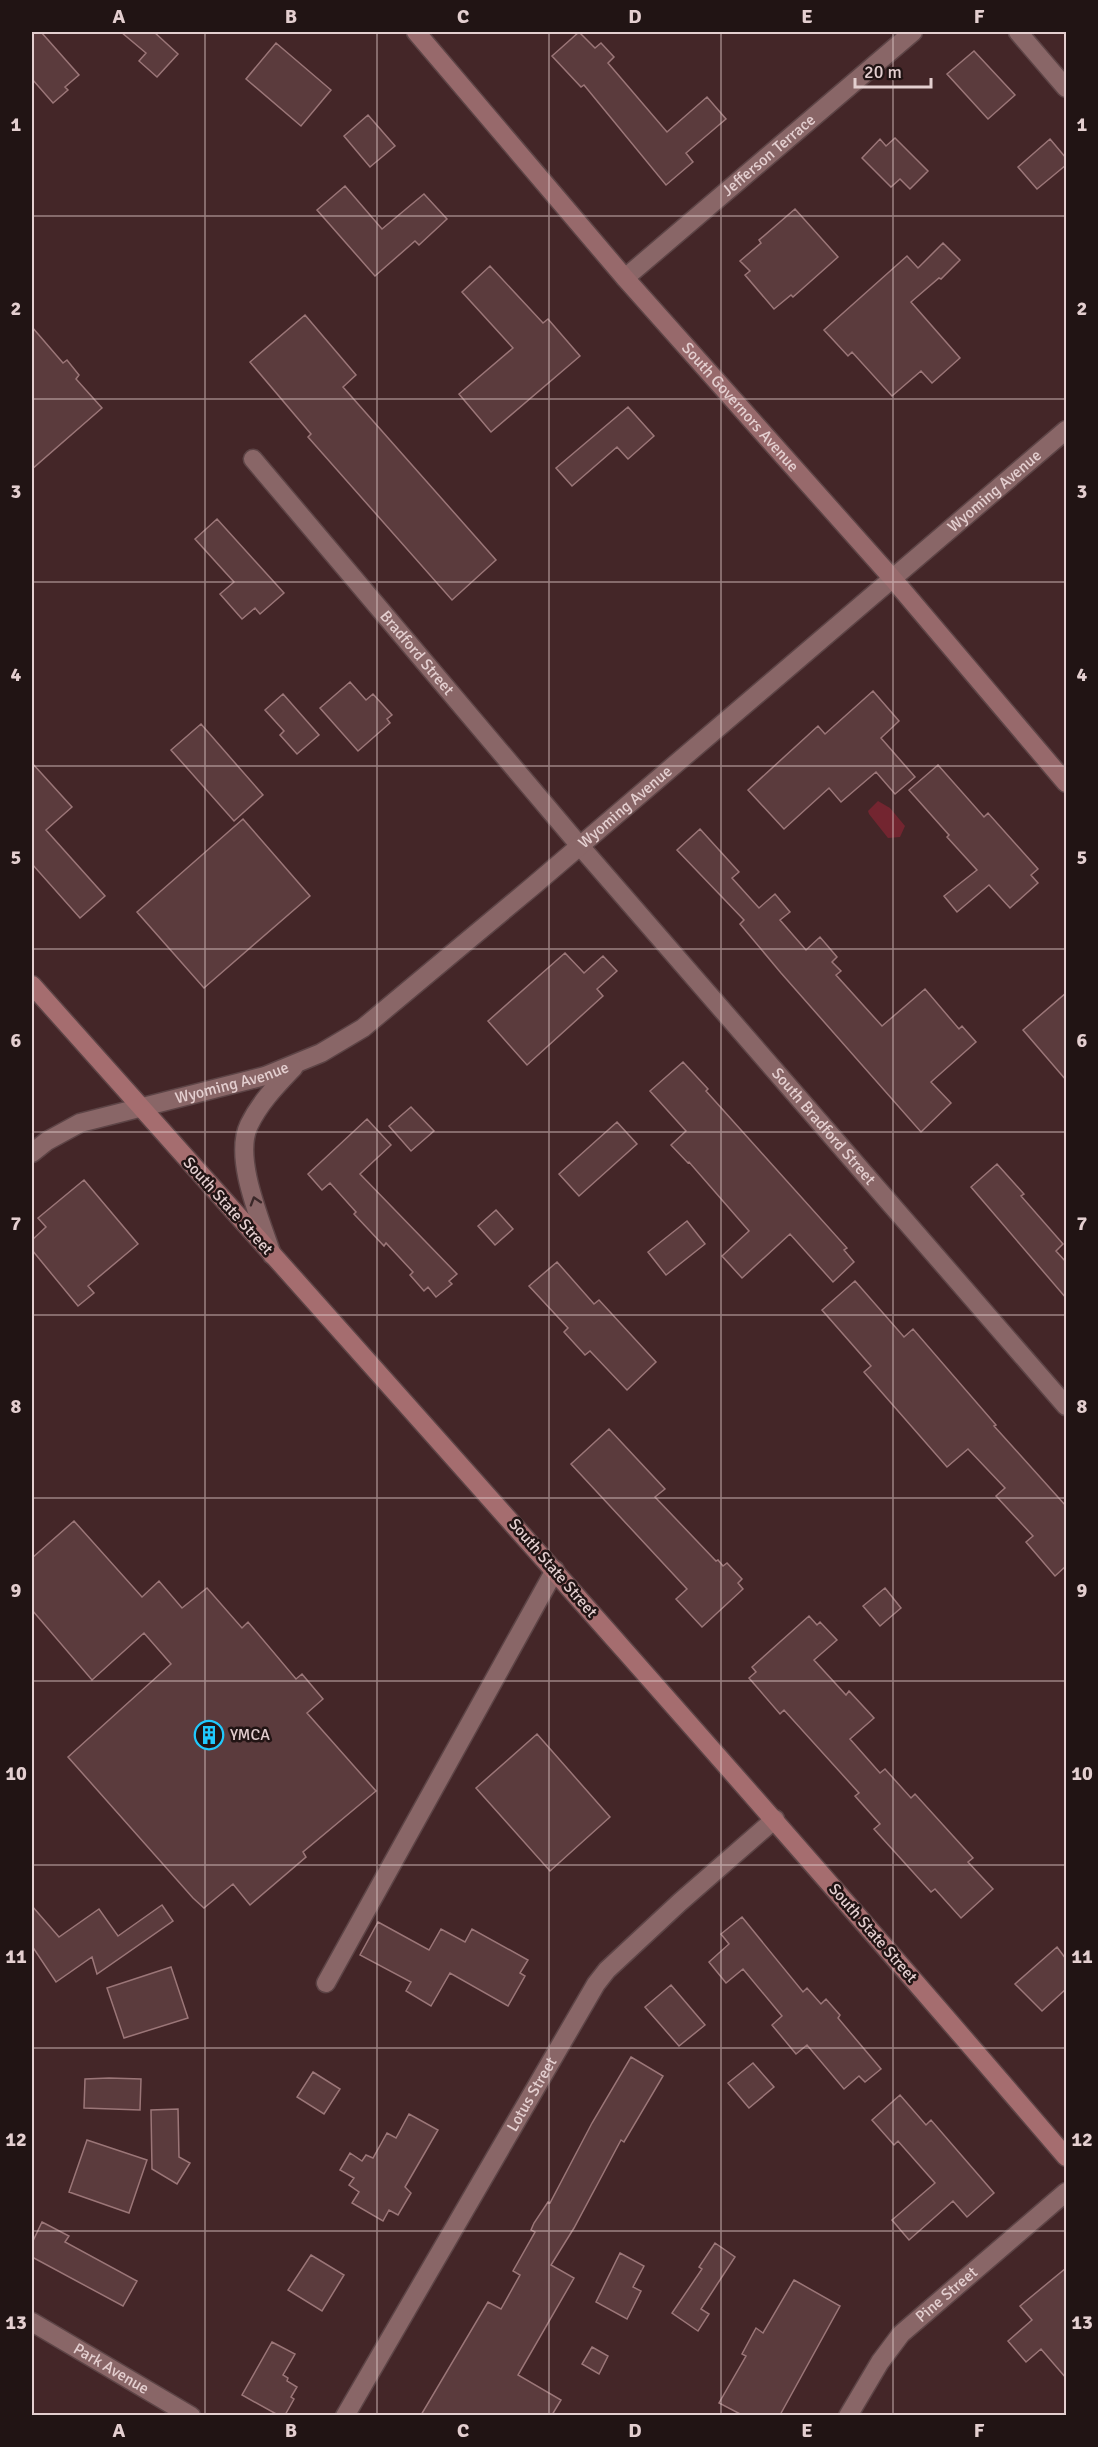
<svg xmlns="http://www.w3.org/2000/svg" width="1098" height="2447" viewBox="0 0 1098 2447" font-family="Signika,sans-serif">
	<rect width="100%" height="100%" fill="#442628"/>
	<path fill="#732530" d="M 878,801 L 890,808 L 905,826 L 900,837 L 888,838 L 869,814 L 868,811 Z"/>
	<path fill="#5b3b3d" stroke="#9b7678" stroke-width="1.5" d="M 32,32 L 41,32 L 79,75 L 65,87 L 68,90 L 53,103 L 32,79 Z
		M 121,32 L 154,32 L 178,54 L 157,77 L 139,61 L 146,53 Z
		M 579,32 L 595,48 L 601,43 L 614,57 L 608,63 L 667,132 L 707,97 L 726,119 L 686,153 L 693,162 L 666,185 L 584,85 L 581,87 L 552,56 Z
		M 276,43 L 331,90 L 301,126 L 246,79 Z
		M 974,51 L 1015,95 L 988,119 L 947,74 Z
		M 368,115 L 395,146 L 370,167 L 344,136 Z
		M 895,138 L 928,171 L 910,189 L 900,179 L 891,187 L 862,158 L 880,139 L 886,146 Z
		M 1050,139 L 1066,158 L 1066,165 L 1037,189 L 1018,167 Z
		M 345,186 L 382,229 L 424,194 L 447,219 L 419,245 L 415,241 L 375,276 L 317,210 Z
		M 795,209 L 838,257 L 793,297 L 791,295 L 774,309 L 745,275 L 750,271 L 740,261 L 761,243 L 759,240 Z
		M 943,243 L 960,260 L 941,279 L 939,278 L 911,302 L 960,358 L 932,383 L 921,371 L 892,396 L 852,352 L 848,356 L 824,330 L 907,256 L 918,268 Z
		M 490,266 L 543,323 L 548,319 L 580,356 L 491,432 L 459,394 L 513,348 L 462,292 Z
		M 305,315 L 356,375 L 343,387 L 496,560 L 452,600 L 308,437 L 311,434 L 250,362 Z
		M 32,327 L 63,363 L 67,360 L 79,375 L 76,379 L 102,408 L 32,469 Z
		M 628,407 L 654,436 L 628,459 L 617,447 L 572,486 L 556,468 Z
		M 217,519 L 284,593 L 260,614 L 255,608 L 242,619 L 220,594 L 234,582 L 195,539 Z
		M 350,682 L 366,700 L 373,694 L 392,715 L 387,719 L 390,723 L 358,751 L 320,708 Z
		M 873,691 L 899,721 L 881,738 L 915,777 L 895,794 L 876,772 L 841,802 L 829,788 L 784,829 L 748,790 L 818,726 L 825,734 Z
		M 283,694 L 319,735 L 297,754 L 280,735 L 284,731 L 265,710 Z
		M 201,724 L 263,795 L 234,821 L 171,750 Z
		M 32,763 L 72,807 L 46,830 L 105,896 L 80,918 L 32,864 Z
		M 938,765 L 984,817 L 988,813 L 1038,869 L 1031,875 L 1038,883 L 1010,908 L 989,885 L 957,912 L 944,896 L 977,870 L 947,837 L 949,835 L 909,790 Z
		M 243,819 L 310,896 L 204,988 L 137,912 Z
		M 700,829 L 739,872 L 732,878 L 759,908 L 775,894 L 790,912 L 780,920 L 806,950 L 820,937 L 837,957 L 832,962 L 841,971 L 836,975 L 882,1026 L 925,989 L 959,1029 L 962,1026 L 976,1042 L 931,1082 L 951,1103 L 921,1132 L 781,973 L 740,924 L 744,920 L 677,850 Z
		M 565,953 L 584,973 L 603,956 L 617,971 L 597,989 L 603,996 L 527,1065 L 488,1021 Z
		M 1066,993 L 1066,1080 L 1023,1030 Z
		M 683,1062 L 708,1089 L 706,1091 L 847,1248 L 844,1250 L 854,1262 L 833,1282 L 790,1234 L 742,1278 L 722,1256 L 749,1231 L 689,1162 L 688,1163 L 671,1145 L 686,1131 L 650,1091 Z
		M 411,1107 L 434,1131 L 411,1151 L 389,1126 Z
		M 367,1119 L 391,1145 L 360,1174 L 457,1274 L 449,1281 L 452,1284 L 436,1297 L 428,1287 L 424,1291 L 410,1275 L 413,1272 L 386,1243 L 384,1246 L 354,1214 L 356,1212 L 330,1183 L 322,1190 L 308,1174 Z
		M 617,1122 L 637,1144 L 579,1196 L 559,1174 Z
		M 997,1164 L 1024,1194 L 1021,1196 L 1063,1244 L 1056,1251 L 1066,1262 L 1066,1298 L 971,1187 Z
		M 84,1180 L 138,1244 L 88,1286 L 94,1293 L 78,1306 L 32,1250 L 32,1240 L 46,1227 L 38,1218 Z
		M 496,1210 L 513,1229 L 495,1245 L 478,1226 Z
		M 687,1221 L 705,1244 L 666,1275 L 648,1252 Z
		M 557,1262 L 594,1304 L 599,1300 L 656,1362 L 627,1390 L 590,1351 L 585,1355 L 564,1332 L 568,1328 L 529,1286 Z
		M 855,1281 L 904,1337 L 913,1329 L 996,1425 L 994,1426 L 1066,1506 L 1066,1566 L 1055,1576 L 1026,1542 L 1033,1536 L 996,1496 L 1005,1488 L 968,1449 L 947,1467 L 864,1372 L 871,1366 L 822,1310 Z
		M 609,1429 L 665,1489 L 655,1497 L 716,1561 L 718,1560 L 723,1566 L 727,1563 L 742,1579 L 738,1583 L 743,1589 L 702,1627 L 676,1599 L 687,1589 L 571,1464 Z
		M 74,1521 L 142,1597 L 159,1581 L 182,1608 L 207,1588 L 242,1628 L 248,1622 L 296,1679 L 302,1674 L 323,1699 L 307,1713 L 376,1791 L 303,1852 L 306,1857 L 250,1905 L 233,1884 L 204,1908 L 193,1898 L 68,1757 L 171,1664 L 144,1633 L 92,1680 L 32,1610 L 32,1558 Z
		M 885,1588 L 901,1608 L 880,1626 L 863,1606 Z
		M 809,1616 L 817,1625 L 820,1622 L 837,1640 L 814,1660 L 846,1695 L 849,1691 L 874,1718 L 850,1739 L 880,1773 L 885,1769 L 911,1798 L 915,1794 L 973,1858 L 968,1862 L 993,1889 L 961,1918 L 935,1889 L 931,1892 L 874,1829 L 880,1824 L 855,1796 L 859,1793 L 784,1710 L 780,1714 L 749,1678 L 756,1672 L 752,1667 Z
		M 537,1734 L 610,1817 L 550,1871 L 476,1788 Z
		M 162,1905 L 173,1921 L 97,1974 L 92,1957 L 56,1982 L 32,1946 L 32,1906 L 59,1937 L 99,1909 L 118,1936 Z
		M 742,1917 L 803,1992 L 807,1988 L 821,2004 L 826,1999 L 840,2015 L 838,2018 L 881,2069 L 865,2082 L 859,2076 L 844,2089 L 807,2045 L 796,2054 L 772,2025 L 782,2016 L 743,1969 L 726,1983 L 709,1962 L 729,1944 L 721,1934 Z
		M 378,1922 L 429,1950 L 441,1929 L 465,1942 L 472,1929 L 528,1960 L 520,1973 L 525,1976 L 508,2006 L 450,1973 L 431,2006 L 406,1991 L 411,1982 L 360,1955 Z
		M 1057,1947 L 1066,1959 L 1066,1989 L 1042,2011 L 1015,1984 Z
		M 171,1967 L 188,2018 L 124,2038 L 107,1988 Z
		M 671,1985 L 705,2025 L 679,2046 L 645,2007 Z
		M 631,2057 L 663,2076 L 624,2142 L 621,2140 L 574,2228 L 551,2265 L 574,2278 L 518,2375 L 561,2400 L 552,2415 L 421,2415 L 488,2302 L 501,2309 L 520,2275 L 513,2271 L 535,2232 L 531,2230 L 534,2223 L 548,2202 L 550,2203 L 592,2123 Z
		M 753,2063 L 774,2087 L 749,2108 L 728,2083 Z
		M 313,2072 L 340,2089 L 324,2114 L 297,2097 Z
		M 109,2078 L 141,2079 L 140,2110 L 84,2108 L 85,2079 Z
		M 900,2095 L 926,2125 L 931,2120 L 994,2193 L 967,2217 L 953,2201 L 909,2240 L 892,2220 L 935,2183 L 898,2141 L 894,2145 L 872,2120 Z
		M 178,2109 L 179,2157 L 190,2163 L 177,2184 L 152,2169 L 151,2110 Z
		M 409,2114 L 438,2130 L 405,2187 L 411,2193 L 398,2215 L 389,2210 L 383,2221 L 352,2203 L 359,2192 L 349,2185 L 354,2178 L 340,2170 L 350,2153 L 362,2161 L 366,2155 L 373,2158 L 387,2133 L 396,2138 Z
		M 87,2140 L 147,2160 L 129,2213 L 69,2192 Z
		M 42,2222 L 69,2236 L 65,2242 L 137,2281 L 123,2306 L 32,2257 L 32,2243 Z
		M 715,2243 L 735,2257 L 701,2309 L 709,2314 L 698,2331 L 672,2313 L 702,2269 L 699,2267 Z
		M 620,2253 L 644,2266 L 633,2287 L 641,2291 L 627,2319 L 596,2302 Z
		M 311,2255 L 344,2275 L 322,2311 L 288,2290 Z
		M 1066,2268 L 1066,2378 L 1041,2349 L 1026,2362 L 1008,2341 L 1032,2320 L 1020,2306 Z
		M 794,2280 L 840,2306 L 780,2415 L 742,2415 L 719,2403 L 746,2356 L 742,2354 L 756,2328 L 763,2333 Z
		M 272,2342 L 295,2354 L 283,2375 L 288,2378 L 287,2381 L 297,2387 L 291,2397 L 294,2399 L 285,2415 L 278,2415 L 242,2395 Z
		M 592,2347 L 608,2356 L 599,2374 L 582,2364 Z"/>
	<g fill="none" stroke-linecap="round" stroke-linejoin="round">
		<g stroke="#5d4446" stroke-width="21">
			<g id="minor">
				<path d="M 1018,32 L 1066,88"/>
				<path id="s1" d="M 625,278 L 913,32"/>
				<path id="s2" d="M 253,459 L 580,846 L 1066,1406"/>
				<path d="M 326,1983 L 555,1570"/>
				<path id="s3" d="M 32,2322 L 191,2416"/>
				<path id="s4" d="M 345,2416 L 596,1984 L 607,1970 L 680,1902 L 775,1819"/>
				<path id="s5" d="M 848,2416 L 880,2362 L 901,2334 L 1066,2192"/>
			</g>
		</g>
		<g stroke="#5d4446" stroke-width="21">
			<g id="tertiary">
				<path id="s6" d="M 32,1153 L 47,1141 L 80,1123 L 265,1076 L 321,1053 L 363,1028 L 533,886 L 1066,430"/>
				<path d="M 272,1255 C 261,1221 233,1158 249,1125 C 260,1102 277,1085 294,1067"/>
			</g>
		</g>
		<g stroke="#5d4446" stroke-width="21">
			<g id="secondary">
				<path id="s7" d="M 416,32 L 625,278 L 893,579 L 1066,783"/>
			</g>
		</g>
		<g stroke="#5d4446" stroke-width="21">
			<path id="primary" d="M 32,985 C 379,1374 727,1761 1066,2157"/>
		</g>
		<use href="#minor" stroke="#896667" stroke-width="18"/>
		<use href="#tertiary" stroke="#896667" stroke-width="18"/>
		<use href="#secondary" stroke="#97696b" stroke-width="18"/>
		<use href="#primary" stroke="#a56d6f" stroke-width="18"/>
	</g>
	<defs><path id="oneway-chevron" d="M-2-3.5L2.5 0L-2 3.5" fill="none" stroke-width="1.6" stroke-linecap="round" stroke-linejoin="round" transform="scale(1.5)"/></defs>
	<use stroke="#3b2829" href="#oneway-chevron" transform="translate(255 1201) rotate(-107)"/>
	<path fill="none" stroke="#e4cfd0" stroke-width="1.5" stroke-opacity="0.55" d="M 205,32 L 205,2416M 377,32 L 377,2416M 549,32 L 549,2416M 721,32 L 721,2416M 893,32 L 893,2416M 32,216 L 1066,216M 32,399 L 1066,399M 32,582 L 1066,582M 32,766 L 1066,766M 32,949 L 1066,949M 32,1132 L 1066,1132M 32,1315 L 1066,1315M 32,1498 L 1066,1498M 32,1681 L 1066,1681M 32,1865 L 1066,1865M 32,2048 L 1066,2048M 32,2231 L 1066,2231"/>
	<defs>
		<g id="building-ring" transform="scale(1.5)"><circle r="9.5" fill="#211414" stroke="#20c9fd" stroke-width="1.5"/><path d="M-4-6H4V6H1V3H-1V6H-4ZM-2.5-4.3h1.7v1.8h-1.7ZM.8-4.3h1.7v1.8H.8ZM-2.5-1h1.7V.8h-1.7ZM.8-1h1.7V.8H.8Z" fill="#20c9fd"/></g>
	</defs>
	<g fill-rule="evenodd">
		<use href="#building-ring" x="209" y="1735"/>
	</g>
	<g text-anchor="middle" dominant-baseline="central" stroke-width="5" stroke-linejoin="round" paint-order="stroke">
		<g font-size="16" fill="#e4cfd0" stroke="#211414">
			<text stroke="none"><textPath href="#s1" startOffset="189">Jefferson Terrace</textPath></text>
			<text stroke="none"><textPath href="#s7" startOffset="496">South Governors Avenue</textPath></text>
			<text stroke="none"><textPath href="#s6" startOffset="1186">Wyoming Avenue</textPath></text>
			<text stroke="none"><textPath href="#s2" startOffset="254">Bradford Street</textPath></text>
			<text stroke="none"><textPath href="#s6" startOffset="700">Wyoming Avenue</textPath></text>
			<text stroke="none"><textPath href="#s6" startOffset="214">Wyoming Avenue</textPath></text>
			<text stroke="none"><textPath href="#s2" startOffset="878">South Bradford Street</textPath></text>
			<text transform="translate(228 1206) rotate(48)">South State Street</text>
			<text transform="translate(553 1568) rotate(49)">South State Street</text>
			<text transform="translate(873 1933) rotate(49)">South State Street</text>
			<text stroke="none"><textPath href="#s4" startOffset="372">Lotus Street</textPath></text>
			<text stroke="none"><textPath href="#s5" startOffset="158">Pine Street</textPath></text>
			<text stroke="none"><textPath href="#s3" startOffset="92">Park Avenue</textPath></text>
		</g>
		<g font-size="16" fill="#e4cfd0" stroke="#211414" text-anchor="start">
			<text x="230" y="1735">YMCA</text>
		</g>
	</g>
	<rect width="1098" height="2447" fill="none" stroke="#211414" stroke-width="66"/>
	<path d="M855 78v9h76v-9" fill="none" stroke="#e4cfd0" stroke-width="3"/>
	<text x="864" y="78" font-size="18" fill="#e4cfd0" stroke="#211414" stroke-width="4.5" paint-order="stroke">20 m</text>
	<rect x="33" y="33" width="1032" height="2381" fill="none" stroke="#e4cfd0" stroke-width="2"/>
	<g font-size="20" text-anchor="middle" font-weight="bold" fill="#e4cfd0">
		<text x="119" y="23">A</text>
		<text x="291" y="23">B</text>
		<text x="463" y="23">C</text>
		<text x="635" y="23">D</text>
		<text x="807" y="23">E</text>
		<text x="979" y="23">F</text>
		<text x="16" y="131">1</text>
		<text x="1082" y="131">1</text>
		<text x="16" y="315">2</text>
		<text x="1082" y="315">2</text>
		<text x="16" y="498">3</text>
		<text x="1082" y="498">3</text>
		<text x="16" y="681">4</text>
		<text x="1082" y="681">4</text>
		<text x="16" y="864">5</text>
		<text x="1082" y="864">5</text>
		<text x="16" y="1047">6</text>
		<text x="1082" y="1047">6</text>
		<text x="16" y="1230">7</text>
		<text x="1082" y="1230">7</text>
		<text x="16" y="1413">8</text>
		<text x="1082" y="1413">8</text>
		<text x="16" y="1597">9</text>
		<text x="1082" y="1597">9</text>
		<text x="16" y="1780">10</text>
		<text x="1082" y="1780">10</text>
		<text x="16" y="1963">11</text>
		<text x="1082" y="1963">11</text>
		<text x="16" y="2146">12</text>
		<text x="1082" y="2146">12</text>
		<text x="16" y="2329">13</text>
		<text x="1082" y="2329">13</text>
		<text x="119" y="2437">A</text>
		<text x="291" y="2437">B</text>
		<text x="463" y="2437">C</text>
		<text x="635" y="2437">D</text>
		<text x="807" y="2437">E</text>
		<text x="979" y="2437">F</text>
	</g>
</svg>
